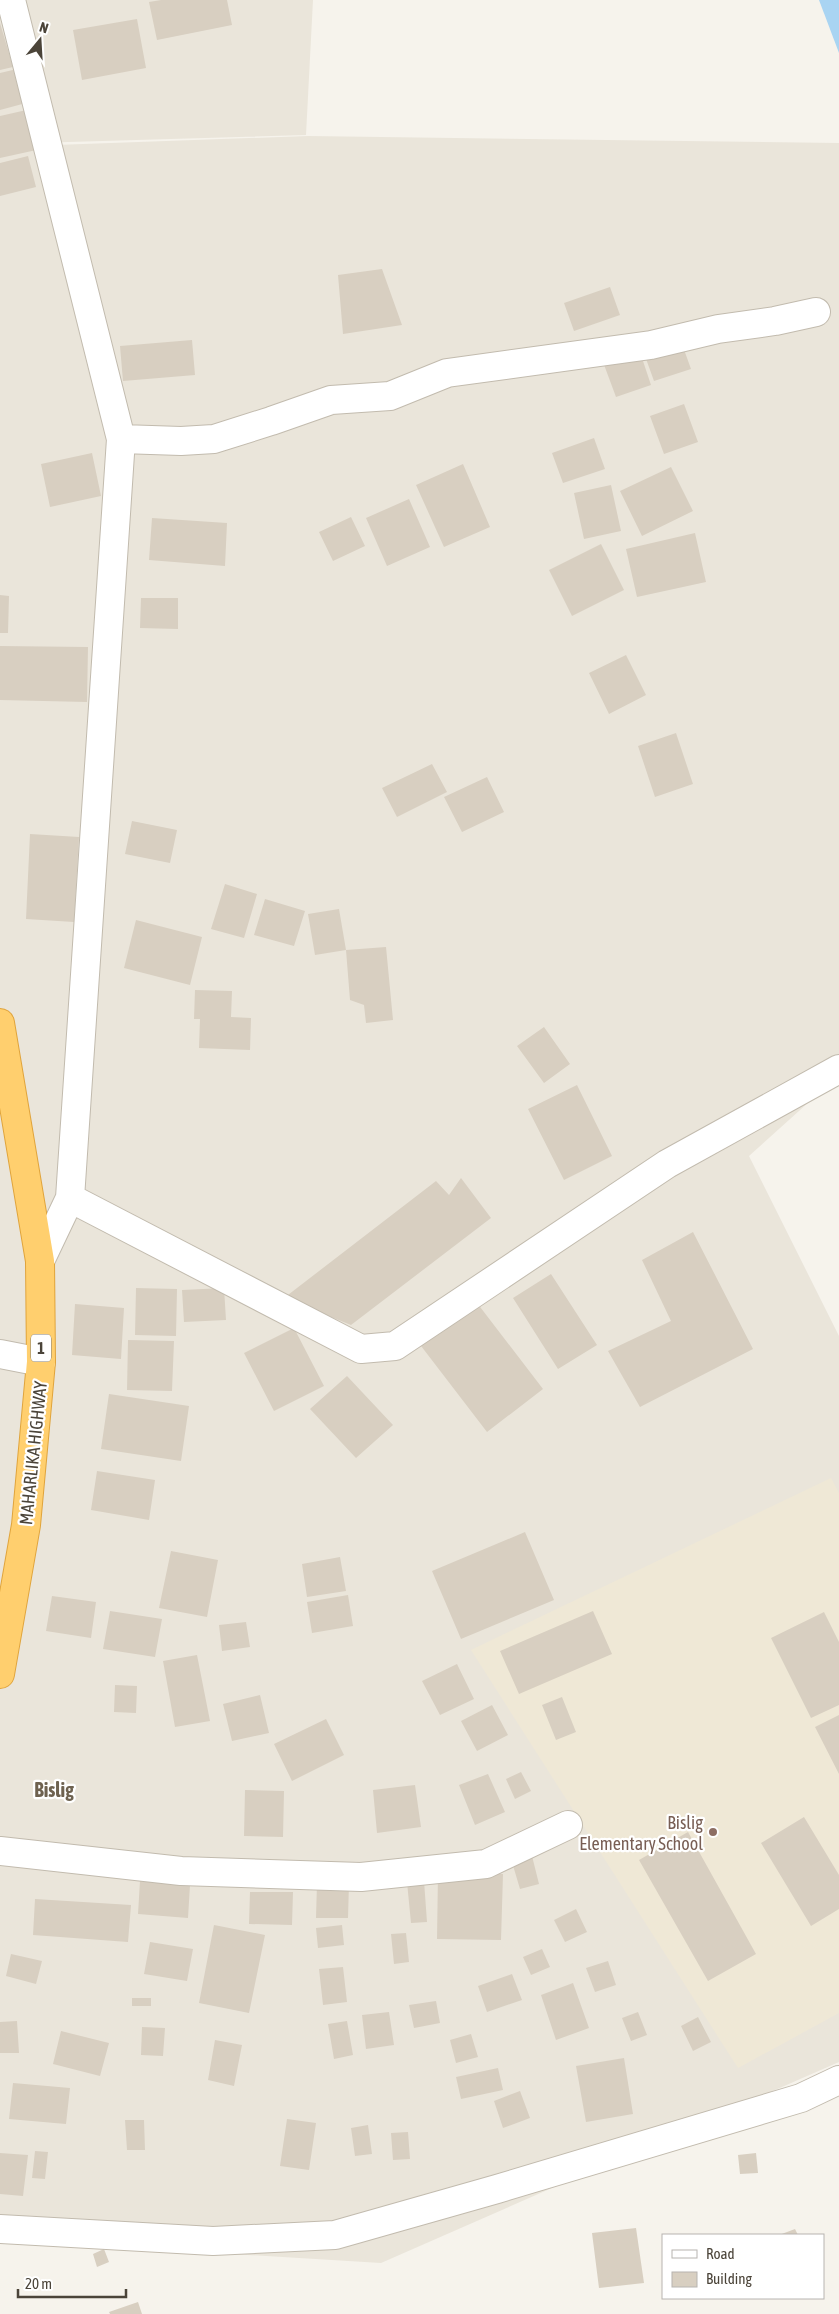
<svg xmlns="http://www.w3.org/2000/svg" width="839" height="2314" viewBox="0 0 839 2314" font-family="'Asap Condensed',sans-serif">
	<rect width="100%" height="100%" fill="#f6f3ec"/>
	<path fill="#eae5da" d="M 0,0 L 313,0 L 306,135 L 0,144 Z
		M 308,136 L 839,143 L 839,1075 L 749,1156 L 839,1336 L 839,2062 L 381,2263 L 0,2240 L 0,147 Z"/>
	<path fill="#efe8d6" d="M 831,1478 L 839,1493 L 839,2013 L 738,2068 L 471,1650 Z"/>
	<path fill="#a9d4f2" d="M 819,0 L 839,0 L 839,53 Z"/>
	<path fill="#d8cfc1" d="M 161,0 L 227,0 L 232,25 L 157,40 L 149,2 Z
		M 137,19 L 146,68 L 82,80 L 73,30 Z
		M 0,23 L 13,67 L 0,70 Z
		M 17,69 L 26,103 L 0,110 L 0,73 Z
		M 31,109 L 41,149 L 0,158 L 0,116 Z
		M 28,156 L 36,187 L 0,196 L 0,163 Z
		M 382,269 L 402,325 L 343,334 L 338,275 Z
		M 610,287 L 620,315 L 574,331 L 564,303 Z
		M 192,340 L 195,375 L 123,381 L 120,346 Z
		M 682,344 L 691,369 L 654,381 L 645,356 Z
		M 639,349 L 651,385 L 616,397 L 603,362 Z
		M 684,404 L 698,442 L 664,454 L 650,416 Z
		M 594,438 L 605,469 L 563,483 L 552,453 Z
		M 92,453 L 101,496 L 50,507 L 41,464 Z
		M 463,464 L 490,527 L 444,547 L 416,485 Z
		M 671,467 L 693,511 L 642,536 L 620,491 Z
		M 611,485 L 621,531 L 584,539 L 574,493 Z
		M 409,499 L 430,547 L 387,566 L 366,518 Z
		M 351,517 L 365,546 L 333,561 L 319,532 Z
		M 152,518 L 227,523 L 225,566 L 149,560 Z
		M 695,533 L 706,582 L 637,597 L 626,549 Z
		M 601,544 L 624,590 L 572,616 L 549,570 Z
		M 0,595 L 9,596 L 8,633 L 0,633 Z
		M 141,598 L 178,598 L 178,629 L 140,628 Z
		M 0,646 L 88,647 L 87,702 L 0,700 Z
		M 626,655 L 646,695 L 609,714 L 589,673 Z
		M 676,733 L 693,784 L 655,797 L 638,746 Z
		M 432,764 L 447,792 L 397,817 L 382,788 Z
		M 487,777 L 504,812 L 462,832 L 444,797 Z
		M 132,821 L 177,830 L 170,863 L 125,854 Z
		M 30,834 L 79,837 L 74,922 L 26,919 Z
		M 225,884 L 257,894 L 244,938 L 211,929 Z
		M 265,899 L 305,911 L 294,946 L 254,935 Z
		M 339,909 L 346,950 L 315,955 L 308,914 Z
		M 136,920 L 202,937 L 190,985 L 124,968 Z
		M 386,947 L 393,1020 L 366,1023 L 364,1005 L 350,1000 L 346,950 Z
		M 195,990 L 232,991 L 231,1017 L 251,1018 L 250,1050 L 199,1048 L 200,1019 L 194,1019 Z
		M 544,1027 L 570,1064 L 544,1083 L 517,1046 Z
		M 577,1085 L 612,1156 L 564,1180 L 528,1109 Z
		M 461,1178 L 491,1218 L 351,1325 L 284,1298 L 436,1181 L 449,1195 Z
		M 693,1232 L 753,1349 L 640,1407 L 608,1351 L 671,1321 L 642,1260 Z
		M 551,1274 L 597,1345 L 558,1369 L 513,1298 Z
		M 136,1288 L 177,1289 L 176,1336 L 135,1335 Z
		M 224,1288 L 226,1320 L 184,1322 L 182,1290 Z
		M 474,1299 L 543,1389 L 487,1432 L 418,1342 Z
		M 75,1304 L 124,1308 L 121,1359 L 72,1355 Z
		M 294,1328 L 324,1386 L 274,1411 L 244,1353 Z
		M 128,1340 L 174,1341 L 172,1391 L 127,1390 Z
		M 347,1376 L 393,1425 L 356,1458 L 310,1409 Z
		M 109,1394 L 189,1406 L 181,1461 L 101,1449 Z
		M 97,1471 L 155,1480 L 149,1520 L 91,1510 Z
		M 525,1532 L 554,1600 L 461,1639 L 432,1571 Z
		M 171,1551 L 218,1560 L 207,1617 L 159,1608 Z
		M 340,1557 L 346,1591 L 307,1597 L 302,1564 Z
		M 348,1595 L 353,1626 L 312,1633 L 307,1602 Z
		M 52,1596 L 96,1602 L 91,1638 L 46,1631 Z
		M 110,1611 L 162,1619 L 155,1657 L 103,1649 Z
		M 593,1611 L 612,1654 L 519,1694 L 500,1651 Z
		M 824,1612 L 839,1642 L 839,1705 L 811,1718 L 771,1638 Z
		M 246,1622 L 250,1647 L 222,1651 L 219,1625 Z
		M 197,1655 L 210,1721 L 175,1727 L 163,1661 Z
		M 457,1664 L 474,1699 L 440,1715 L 422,1681 Z
		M 115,1685 L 137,1686 L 136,1713 L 114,1712 Z
		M 260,1695 L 269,1733 L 232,1741 L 223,1704 Z
		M 562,1697 L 576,1732 L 556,1740 L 542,1705 Z
		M 492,1705 L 508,1735 L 477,1751 L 461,1721 Z
		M 839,1715 L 839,1774 L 815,1727 Z
		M 326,1719 L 344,1755 L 292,1781 L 274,1744 Z
		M 521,1772 L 531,1791 L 515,1799 L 506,1779 Z
		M 488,1774 L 505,1812 L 475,1825 L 459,1785 Z
		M 415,1785 L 421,1827 L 377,1833 L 373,1790 Z
		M 245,1790 L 284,1791 L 283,1837 L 244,1836 Z
		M 804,1817 L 839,1875 L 839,1909 L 811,1926 L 761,1843 Z
		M 688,1832 L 756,1954 L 708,1981 L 639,1860 Z
		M 532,1856 L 539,1884 L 520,1889 L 512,1862 Z
		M 438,1873 L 503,1874 L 501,1940 L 437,1939 Z
		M 140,1881 L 190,1885 L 188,1918 L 138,1914 Z
		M 424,1881 L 427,1922 L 411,1923 L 407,1882 Z
		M 317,1883 L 349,1883 L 348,1918 L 316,1918 Z
		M 250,1892 L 293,1892 L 292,1925 L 249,1924 Z
		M 35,1899 L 131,1905 L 128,1942 L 33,1935 Z
		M 576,1909 L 587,1932 L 565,1942 L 554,1920 Z
		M 214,1925 L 265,1935 L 249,2013 L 199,2003 Z
		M 342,1925 L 344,1945 L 318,1948 L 316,1928 Z
		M 406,1933 L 409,1962 L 394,1964 L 391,1934 Z
		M 150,1942 L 193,1949 L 187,1981 L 144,1974 Z
		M 542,1949 L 550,1967 L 531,1975 L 523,1957 Z
		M 11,1954 L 42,1961 L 36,1984 L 6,1976 Z
		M 608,1961 L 616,1985 L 595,1992 L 586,1968 Z
		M 343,1967 L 347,2002 L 323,2005 L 319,1969 Z
		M 512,1974 L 522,2000 L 487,2012 L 478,1986 Z
		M 573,1983 L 589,2028 L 556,2040 L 541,1995 Z
		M 132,1998 L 151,1998 L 151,2006 L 132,2006 Z
		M 436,2001 L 440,2023 L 414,2028 L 409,2005 Z
		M 389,2012 L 394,2045 L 366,2049 L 362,2015 Z
		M 638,2012 L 647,2035 L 631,2041 L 622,2018 Z
		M 698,2017 L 711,2042 L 693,2051 L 681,2026 Z
		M 17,2021 L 19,2053 L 0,2053 L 0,2022 Z
		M 347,2021 L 353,2055 L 334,2059 L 328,2024 Z
		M 142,2027 L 165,2028 L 163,2056 L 141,2055 Z
		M 61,2031 L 109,2043 L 100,2076 L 53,2064 Z
		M 471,2034 L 478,2057 L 456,2063 L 450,2040 Z
		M 215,2040 L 242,2045 L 234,2086 L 208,2080 Z
		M 624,2058 L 633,2114 L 586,2122 L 576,2066 Z
		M 498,2068 L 503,2090 L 461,2099 L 456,2077 Z
		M 13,2083 L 70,2088 L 66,2124 L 9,2119 Z
		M 520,2091 L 530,2118 L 503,2128 L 494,2101 Z
		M 287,2119 L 316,2123 L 309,2170 L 280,2166 Z
		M 125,2120 L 144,2120 L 145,2150 L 127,2150 Z
		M 368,2125 L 372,2154 L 355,2156 L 351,2128 Z
		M 408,2132 L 410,2159 L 393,2160 L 391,2133 Z
		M 35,2151 L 48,2152 L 45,2179 L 32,2178 Z
		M 0,2153 L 28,2155 L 23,2196 L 0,2194 Z
		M 756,2153 L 758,2173 L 740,2174 L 738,2155 Z
		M 636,2228 L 644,2283 L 599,2288 L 592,2233 Z
		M 795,2229 L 798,2235 L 779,2235 Z
		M 104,2249 L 109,2262 L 97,2267 L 93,2254 Z
		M 138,2302 L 142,2314 L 110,2314 L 109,2312 Z"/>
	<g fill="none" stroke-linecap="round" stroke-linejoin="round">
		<g stroke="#c2bbae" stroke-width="30">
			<path id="minor" d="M 11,0 L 121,439 L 70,1198 L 40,1261
				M 121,439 L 181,441 L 214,439 L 271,421 L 331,400 L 390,396 L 447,373 L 651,345 L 718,329 L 775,321 L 816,312
				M 70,1198 L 361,1349 L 395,1346 L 667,1164 L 839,1069
				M 0,1354 L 41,1362
				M 0,1851 L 181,1871 L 361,1877 L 486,1864 L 568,1825
				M 0,2229 L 213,2241 L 335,2235 L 497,2189 L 801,2098 L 839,2080"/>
		</g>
		<g stroke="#e0a43c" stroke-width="30">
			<path id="highway" d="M 0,1023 L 40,1261 L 41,1362 L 26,1525 L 0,1674"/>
		</g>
		<use href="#minor" stroke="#fff" stroke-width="28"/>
		<use href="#highway" stroke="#ffcf6e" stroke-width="28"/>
	</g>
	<circle fill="#8d6e63" stroke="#fff" stroke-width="2" cx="713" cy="1832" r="5"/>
	<g text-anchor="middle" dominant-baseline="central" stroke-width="4.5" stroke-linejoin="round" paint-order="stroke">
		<rect fill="#fff" stroke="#817c74" stroke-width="1" x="31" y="1334.5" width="20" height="27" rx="4"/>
		<g font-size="16" font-weight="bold" fill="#4b4439">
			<text x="41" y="1348">1</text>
		</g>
		<g font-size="18" fill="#4b4439" stroke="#fff">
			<text transform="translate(33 1453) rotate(-84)">MAHARLIKA HIGHWAY</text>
		</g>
		<g font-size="18" fill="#785e54" stroke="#fff" text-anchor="end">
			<text x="703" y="1822">Bislig<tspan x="703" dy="21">Elementary School</tspan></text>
		</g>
		<g font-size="20" font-weight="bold" fill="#6e6250" stroke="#fff">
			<text x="54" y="1789">Bislig</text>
		</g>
	</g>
	<rect x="662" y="2234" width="162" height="65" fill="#ffffff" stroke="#b7b4b0"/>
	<rect x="672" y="2250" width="25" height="8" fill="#ffffff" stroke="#b7b4b0"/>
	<text x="706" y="2259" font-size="15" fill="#4b4439">Road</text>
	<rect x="672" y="2272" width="25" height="15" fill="#d8cfc1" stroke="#b7b4b0"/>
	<text x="706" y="2284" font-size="15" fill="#4b4439">Building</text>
	<g transform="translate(40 40) rotate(18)" stroke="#ffffff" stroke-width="4" paint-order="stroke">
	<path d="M0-4L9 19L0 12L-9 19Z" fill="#4b4439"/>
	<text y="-8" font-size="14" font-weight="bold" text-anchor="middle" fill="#4b4439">N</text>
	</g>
	<path d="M18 2289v8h108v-8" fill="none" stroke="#4b4439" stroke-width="2.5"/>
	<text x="25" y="2289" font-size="15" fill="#4b4439" stroke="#ffffff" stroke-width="4" paint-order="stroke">20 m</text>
</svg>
